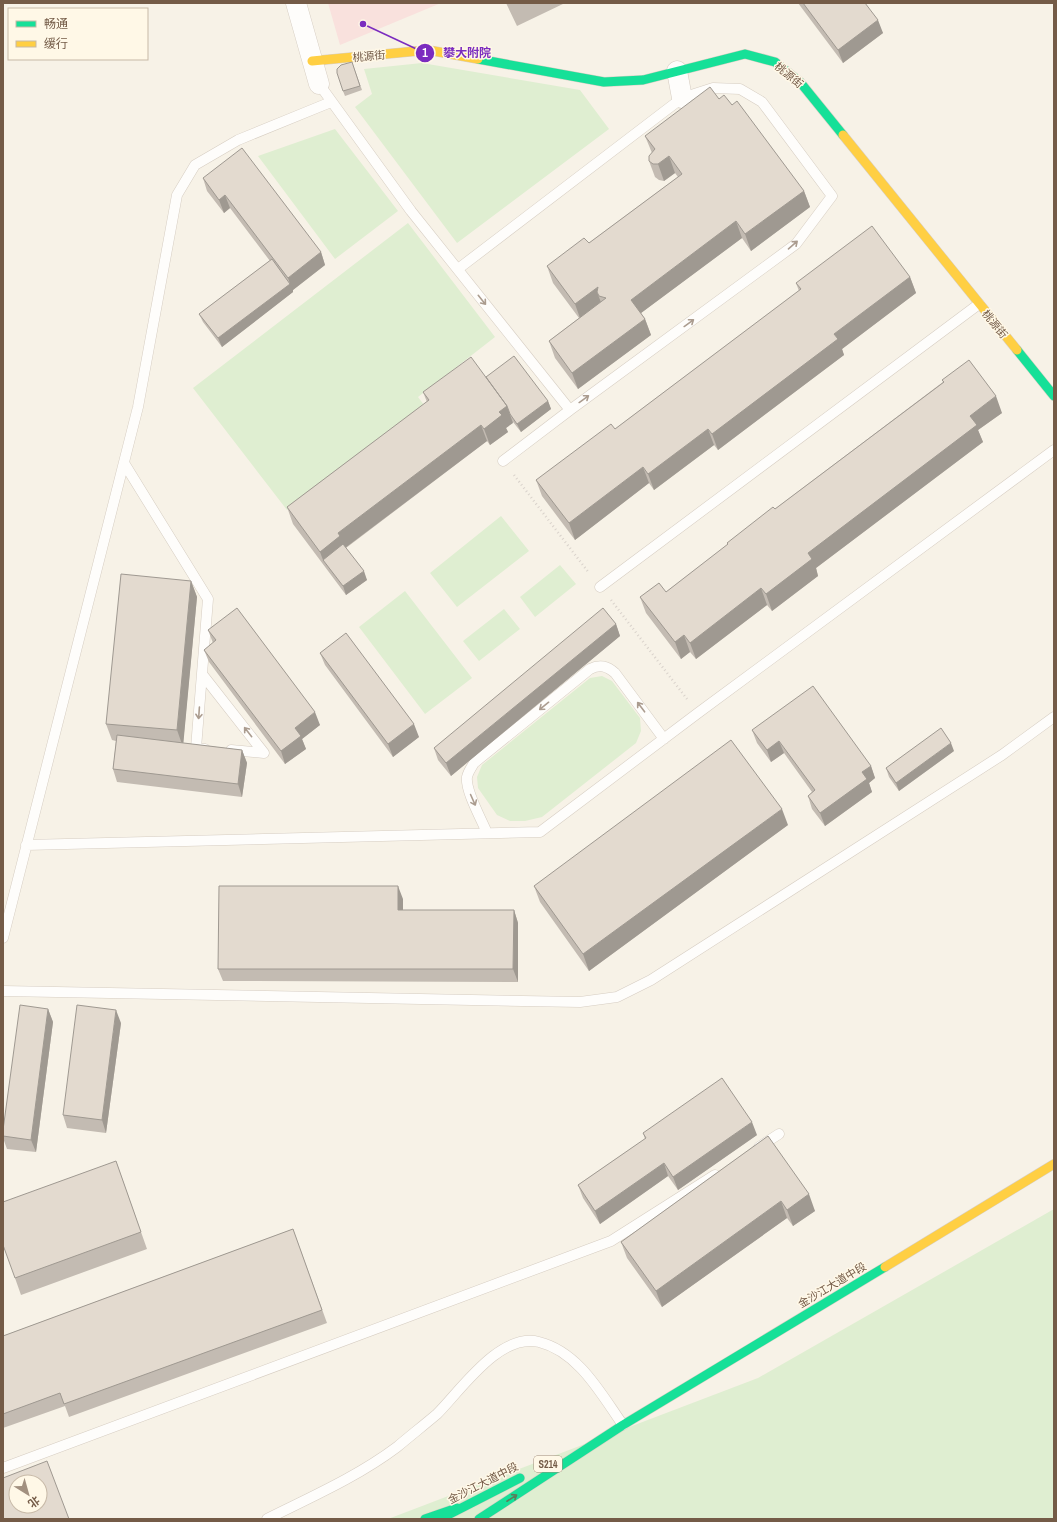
<svg xmlns="http://www.w3.org/2000/svg" width="1057" height="1522" viewBox="0 0 1057 1522" font-family="'Archivo Narrow','Noto Sans SC',sans-serif">
	<rect width="100%" height="100%" fill="#f7f2e7"/>
	<path fill="#f9e1dd" d="M 328,3 L 441,3 L 340,45 Z"/>
	<path fill="#dfeed1" d="M 422,63 L 580,90 L 609,129 L 457,243 L 355,107 L 372,94 L 364,69 Z
		M 335,129 L 398,211 L 335,259 L 258,156 Z
		M 408,223 L 495,337 L 418,397 L 424,405 L 287,510 L 193,388 Z
		M 501,516 L 529,551 L 457,607 L 430,573 Z
		M 560,565 L 576,584 L 535,617 L 520,597 Z
		M 405,591 L 472,678 L 425,714 L 359,627 Z
		M 504,609 L 520,629 L 479,661 L 463,641 Z
		M 602,676 L 612,681 L 640,718 L 641,731 L 636,743 L 542,817 L 525,821 L 510,821 L 497,815 L 478,788 L 477,777 L 482,765 L 590,678 Z
		M 1054,1209 L 1054,1519 L 388,1519 L 758,1378 Z"/>
	<g fill="none" stroke-linecap="round" stroke-linejoin="round">
		<g stroke="#d6cdc2" stroke-width="11">
			<path id="lane" d="M 319,84 L 411,211 L 570,410 L 796,244 L 832,196 L 762,102 L 740,89 L 713,88 L 682,98 L 458,269
				M 503,461 L 570,410
				M 124,463 L 208,599 L 196,748 L 205,749
				M 600,587 L 979,304
				M 202,674 L 264,753 L 231,750
				M 487,833 C 482,820 465,791 467,777 C 468,772 471,768 474,763 L 590,669 C 600,664 607,666 615,673 L 664,739
				M 26,845 L 540,832 L 698,713 L 1054,450
				M 3,938 L 138,407 L 177,195 L 195,165 L 238,140 L 331,102
				M 3,991 L 580,1002 L 617,997 L 651,980 L 1002,755 L 1054,717
				M 759,1147 L 779,1134
				M 3,1468 L 611,1241 L 715,1175
				M 267,1519 C 311,1497 357,1477 397,1447 C 410,1436 424,1425 437,1414 C 461,1390 500,1332 539,1342 C 579,1352 601,1394 623,1425"/>
		</g>
		<g stroke="#d6cdc2" stroke-width="21">
			<path id="street" d="M 296,3 L 319,84
				M 677,71 L 682,98"/>
		</g>
		<g stroke="#d7cec3" stroke-width="10">
			<path id="fast" d="M 478,59 L 604,82 L 643,80 L 745,54 L 775,62 L 800,82 L 843,135
				M 1017,350 L 1054,396
				M 425,1519 L 457,1508
				M 440,1519 L 520,1478
				M 479,1519 L 623,1425 L 885,1267"/>
		</g>
		<g stroke="#d7cec3" stroke-width="10">
			<path id="slow" d="M 312,61 L 428,50 L 478,59
				M 843,135 L 1017,350
				M 885,1267 L 1054,1164"/>
		</g>
		<path stroke="#d9d2cb" stroke-width="2.5" stroke-dasharray="1 3" stroke-linecap="butt" d="M 514,475 L 589,573
			M 611,600 L 687,699"/>
		<use href="#lane" stroke="#fefdfb" stroke-width="10"/>
		<use href="#street" stroke="#fefdfb" stroke-width="20"/>
		<use href="#fast" stroke="#16e098" stroke-width="9"/>
		<use href="#slow" stroke="#ffcf43" stroke-width="9"/>
	</g>
	<path fill="#c3bbb2" d="M 506,3 L 565,3 L 517,26 Z
		M 798,3 L 865,3 L 883,33 L 843,63 Z
		M 352,62 L 362,90 L 345,96 L 343,91 Z
		M 719,99 L 732,105 L 804,191 L 810,207 L 751,251 L 742,238 L 641,313 L 645,319 L 651,335 L 578,389 L 555,358 L 549,341 L 579,318 L 553,283 L 547,266 L 589,243 L 678,177 L 675,173 L 664,181 L 659,180 L 655,177 L 649,161 L 652,153 L 645,136 Z
		M 203,178 L 321,252 L 325,265 L 293,290 L 293,292 L 222,347 L 203,322 L 199,314 L 270,261 L 230,208 L 224,213 L 207,191 Z
		M 910,277 L 916,293 L 842,349 L 844,355 L 718,450 L 714,445 L 654,490 L 649,483 L 575,540 L 542,496 L 536,480 L 615,429 L 799,291 L 796,283 Z
		M 486,377 L 548,401 L 551,409 L 521,432 L 513,422 L 506,428 L 508,432 L 490,445 L 487,441 L 346,548 L 367,580 L 346,595 L 293,524 L 287,507 L 427,402 L 423,392 Z
		M 942,380 L 1002,413 L 978,430 L 983,442 L 816,568 L 818,576 L 772,611 L 767,605 L 696,659 L 690,652 L 681,659 L 646,613 L 640,597 L 666,592 L 728,545 L 727,543 L 775,509 L 943,382 Z
		M 191,581 L 197,597 L 183,743 L 242,750 L 247,763 L 242,797 L 117,782 L 113,769 L 116,741 L 112,740 L 106,724 Z
		M 616,624 L 620,636 L 451,776 L 438,760 L 434,748 Z
		M 208,630 L 320,725 L 302,739 L 306,749 L 285,764 L 209,662 L 204,650 L 213,643 Z
		M 320,653 L 419,737 L 393,757 L 325,665 Z
		M 752,730 L 871,766 L 875,778 L 869,783 L 872,792 L 825,826 L 812,809 L 808,796 L 812,792 L 784,753 L 771,762 L 757,743 Z
		M 954,751 L 899,791 L 889,777 L 886,768 Z
		M 788,825 L 589,971 L 540,902 L 534,886 Z
		M 403,899 L 403,910 L 514,910 L 518,923 L 518,982 L 223,981 L 218,969 Z
		M 48,1009 L 53,1022 L 36,1152 L 7,1149 L 3,1138 L 3,1130 Z
		M 121,1023 L 106,1133 L 67,1128 L 63,1115 Z
		M 643,1133 L 757,1135 L 678,1190 L 668,1176 L 600,1224 L 583,1198 L 578,1185 L 645,1139 Z
		M 768,1136 L 815,1211 L 793,1226 L 787,1218 L 662,1307 L 627,1258 L 621,1242 Z
		M 116,1161 L 147,1249 L 21,1295 L 15,1278 Z
		M 293,1229 L 327,1323 L 69,1417 L 65,1406 L 3,1428 L 3,1336 Z"/>
	<path fill="#9f9991" d="M 878,20 L 883,33 L 843,63 L 838,50 Z
		M 669,156 L 675,173 L 664,181 L 658,164 Z
		M 804,191 L 810,207 L 751,251 L 745,234 Z
		M 225,195 L 230,208 L 224,213 L 219,200 Z
		M 736,221 L 742,238 L 637,316 L 631,300 Z
		M 321,252 L 325,265 L 293,290 L 293,292 L 222,347 L 218,338 L 290,284 L 288,278 Z
		M 910,277 L 916,293 L 842,349 L 844,355 L 718,450 L 712,434 L 834,334 Z
		M 598,287 L 597,292 L 602,305 L 581,321 L 575,304 Z
		M 645,319 L 651,335 L 578,389 L 572,373 Z
		M 996,396 L 1002,413 L 978,430 L 983,442 L 816,568 L 818,576 L 772,611 L 766,594 L 808,553 L 970,416 Z
		M 548,401 L 551,409 L 521,432 L 517,424 Z
		M 507,406 L 513,423 L 506,428 L 508,432 L 490,445 L 484,429 L 499,412 Z
		M 481,425 L 487,441 L 345,548 L 323,560 L 320,552 L 338,533 Z
		M 708,429 L 714,445 L 654,490 L 648,474 Z
		M 643,467 L 649,483 L 575,540 L 569,523 Z
		M 364,571 L 367,580 L 346,595 L 343,586 Z
		M 191,581 L 197,597 L 183,747 L 177,730 Z
		M 761,588 L 767,605 L 696,659 L 690,643 Z
		M 616,624 L 620,636 L 451,776 L 446,763 Z
		M 684,635 L 690,652 L 681,659 L 675,642 Z
		M 315,712 L 320,725 L 302,739 L 306,749 L 285,764 L 281,751 L 295,728 Z
		M 414,724 L 419,737 L 393,757 L 388,744 Z
		M 779,741 L 784,753 L 771,762 L 767,750 Z
		M 951,743 L 954,751 L 899,791 L 896,783 Z
		M 242,750 L 247,763 L 242,797 L 238,784 Z
		M 871,766 L 875,778 L 869,783 L 872,792 L 825,826 L 820,813 L 862,772 Z
		M 782,809 L 788,825 L 589,971 L 583,954 Z
		M 398,886 L 403,899 L 403,923 L 398,910 Z
		M 514,910 L 518,923 L 518,982 L 513,969 Z
		M 48,1009 L 53,1022 L 36,1152 L 31,1140 Z
		M 116,1010 L 121,1023 L 106,1133 L 102,1120 Z
		M 752,1122 L 757,1135 L 678,1190 L 673,1177 Z
		M 664,1163 L 668,1176 L 600,1224 L 595,1211 Z
		M 809,1194 L 815,1211 L 793,1226 L 787,1210 Z
		M 781,1201 L 787,1218 L 662,1307 L 656,1291 Z"/>
	<path fill="#e3dacf" stroke="#9f9991" fill-rule="evenodd" d="M 803,3 L 865,3 L 878,20 L 838,50 Z
		M 352,62 L 360,86 L 343,91 L 337,73 L 337,69 L 341,65 Z
		M 710,87 L 719,99 L 724,95 L 732,105 L 737,101 L 804,191 L 745,234 L 736,221 L 631,300 L 645,319 L 572,373 L 549,341 L 606,298 L 599,296 L 597,292 L 598,287 L 575,304 L 547,266 L 584,238 L 589,243 L 682,174 L 669,156 L 658,164 L 653,164 L 649,161 L 649,156 L 655,149 L 645,136 Z
		M 242,148 L 321,252 L 288,278 L 225,195 L 219,200 L 203,178 Z
		M 872,226 L 910,277 L 834,334 L 838,339 L 712,434 L 708,429 L 648,474 L 643,467 L 569,523 L 536,480 L 611,424 L 615,429 L 801,289 L 796,283 Z
		M 272,259 L 290,284 L 218,338 L 199,314 Z
		M 514,356 L 548,401 L 517,424 L 510,414 L 507,406 L 486,377 Z
		M 471,357 L 507,406 L 499,412 L 502,415 L 484,429 L 481,425 L 338,533 L 340,536 L 320,552 L 287,507 L 429,400 L 423,392 Z
		M 969,360 L 996,396 L 970,416 L 977,425 L 808,553 L 812,559 L 766,594 L 761,588 L 690,643 L 684,635 L 675,642 L 640,597 L 659,583 L 666,592 L 728,544 L 727,543 L 773,507 L 775,509 L 944,382 L 942,380 Z
		M 343,544 L 364,571 L 343,586 L 323,560 Z
		M 121,574 L 191,581 L 177,730 L 106,724 Z
		M 237,608 L 315,712 L 295,728 L 301,736 L 281,751 L 204,650 L 216,640 L 208,630 Z
		M 603,608 L 616,624 L 446,763 L 434,748 Z
		M 346,633 L 414,724 L 388,744 L 320,653 Z
		M 813,686 L 871,766 L 862,772 L 867,779 L 820,813 L 808,796 L 815,790 L 779,741 L 767,750 L 752,730 Z
		M 941,728 L 951,743 L 896,783 L 886,768 Z
		M 117,735 L 242,750 L 238,784 L 113,769 Z
		M 731,740 L 782,809 L 583,954 L 534,886 Z
		M 219,886 L 398,886 L 398,910 L 514,910 L 513,969 L 218,969 Z
		M 20,1005 L 48,1009 L 31,1140 L 3,1136 L 3,1130 Z
		M 77,1005 L 116,1010 L 102,1120 L 63,1115 Z
		M 722,1078 L 752,1122 L 673,1177 L 664,1163 L 595,1211 L 578,1185 L 646,1138 L 643,1133 Z
		M 768,1136 L 809,1194 L 787,1210 L 781,1201 L 656,1291 L 621,1242 Z
		M 116,1161 L 141,1232 L 15,1278 L 3,1245 L 3,1202 Z
		M 293,1229 L 322,1310 L 64,1404 L 60,1393 L 3,1414 L 3,1336 Z
		M 47,1461 L 69,1519 L 3,1519 L 3,1478 ZM 16,1482 L 40,1482 L 40,1506 L 16,1506 Z"/>
	<defs><path id="oneway-shaft" d="M-6 0H5M1.5-3L5.5 0L1.5 3" fill="none" stroke-width="1.6" stroke-linecap="round" stroke-linejoin="round"/></defs>
	<g stroke="#ab9c8f">
		<use href="#oneway-shaft" transform="translate(793 245) rotate(-41)"/>
		<use href="#oneway-shaft" transform="translate(482 300) rotate(51)"/>
		<use href="#oneway-shaft" transform="translate(689 323) rotate(-36)"/>
		<use href="#oneway-shaft" transform="translate(584 399) rotate(-36)"/>
		<use href="#oneway-shaft" transform="translate(544 706) rotate(141)"/>
		<use href="#oneway-shaft" transform="translate(641 707) rotate(-127)"/>
		<use href="#oneway-shaft" transform="translate(199 713) rotate(94)"/>
		<use href="#oneway-shaft" transform="translate(248 732) rotate(-128)"/>
		<use href="#oneway-shaft" transform="translate(473 800) rotate(66)"/>
	</g>
	<use stroke="#5c7c5b" href="#oneway-shaft" transform="translate(512 1498) rotate(-33)"/>
	<g text-anchor="middle" dominant-baseline="central" stroke-width="3" stroke-linejoin="round" paint-order="stroke">
		<rect fill="#fff8e7" stroke="#9e8a77" stroke-width="1" x="534" y="1456" width="28" height="16" rx="3"/>
		<g font-size="10" font-weight="bold" fill="#745b47">
			<text x="548" y="1464">S214</text>
		</g>
		<g font-size="11" fill="#745b47" stroke="#fff8e7">
			<text transform="translate(369 56) rotate(-5)">桃源街</text>
			<text transform="translate(789 75) rotate(40)">桃源街</text>
			<text transform="translate(995 324) rotate(51)">桃源街</text>
			<text transform="translate(832 1285) rotate(-31)">金沙江大道中段</text>
			<text transform="translate(483 1483) rotate(-27)">金沙江大道中段</text>
		</g>
	</g>
	<path fill="none" stroke="#7b2cbf" stroke-width="1.5" d="M363 24L425 53"/>
	<g fill="#7b2cbf" stroke="#fff8e7" stroke-width="1.5">
		<circle cx="363" cy="24" r="4"/>
		<circle cx="425" cy="53" r="10"/>
	</g>
	<g font-size="12" text-anchor="middle" font-weight="bold" fill="#fff">
		<text x="425" y="57">1</text>
	</g>
	<g font-size="12" text-anchor="middle" font-weight="bold" fill="#7b2cbf" stroke="#fff8e7" stroke-width="3" stroke-linejoin="round" paint-order="stroke">
		<text x="467" y="57">攀大附院</text>
	</g>
	<rect width="1057" height="1522" fill="none" stroke="#745b47" stroke-width="8"/>
	<rect x="8" y="8" width="140" height="52" fill="#fff8e7" stroke="#c7b9a7"/>
	<rect x="16" y="21" width="20" height="6" fill="#16e098" stroke="#c7b9a7"/>
	<text x="44" y="28" font-size="12" fill="#745b47">畅通</text>
	<rect x="16" y="41" width="20" height="6" fill="#ffcf43" stroke="#c7b9a7"/>
	<text x="44" y="48" font-size="12" fill="#745b47">缓行</text>
	<g transform="translate(28 1494) rotate(143)"><circle r="19" fill="#fff8e7" stroke="#c7b9a7"/>
	<path d="M0-3L7 15L0 10L-7 15Z" fill="#a2907f"/>
	<text y="-6" font-size="11" font-weight="bold" text-anchor="middle" fill="#745b47">北</text>
	</g>
</svg>
